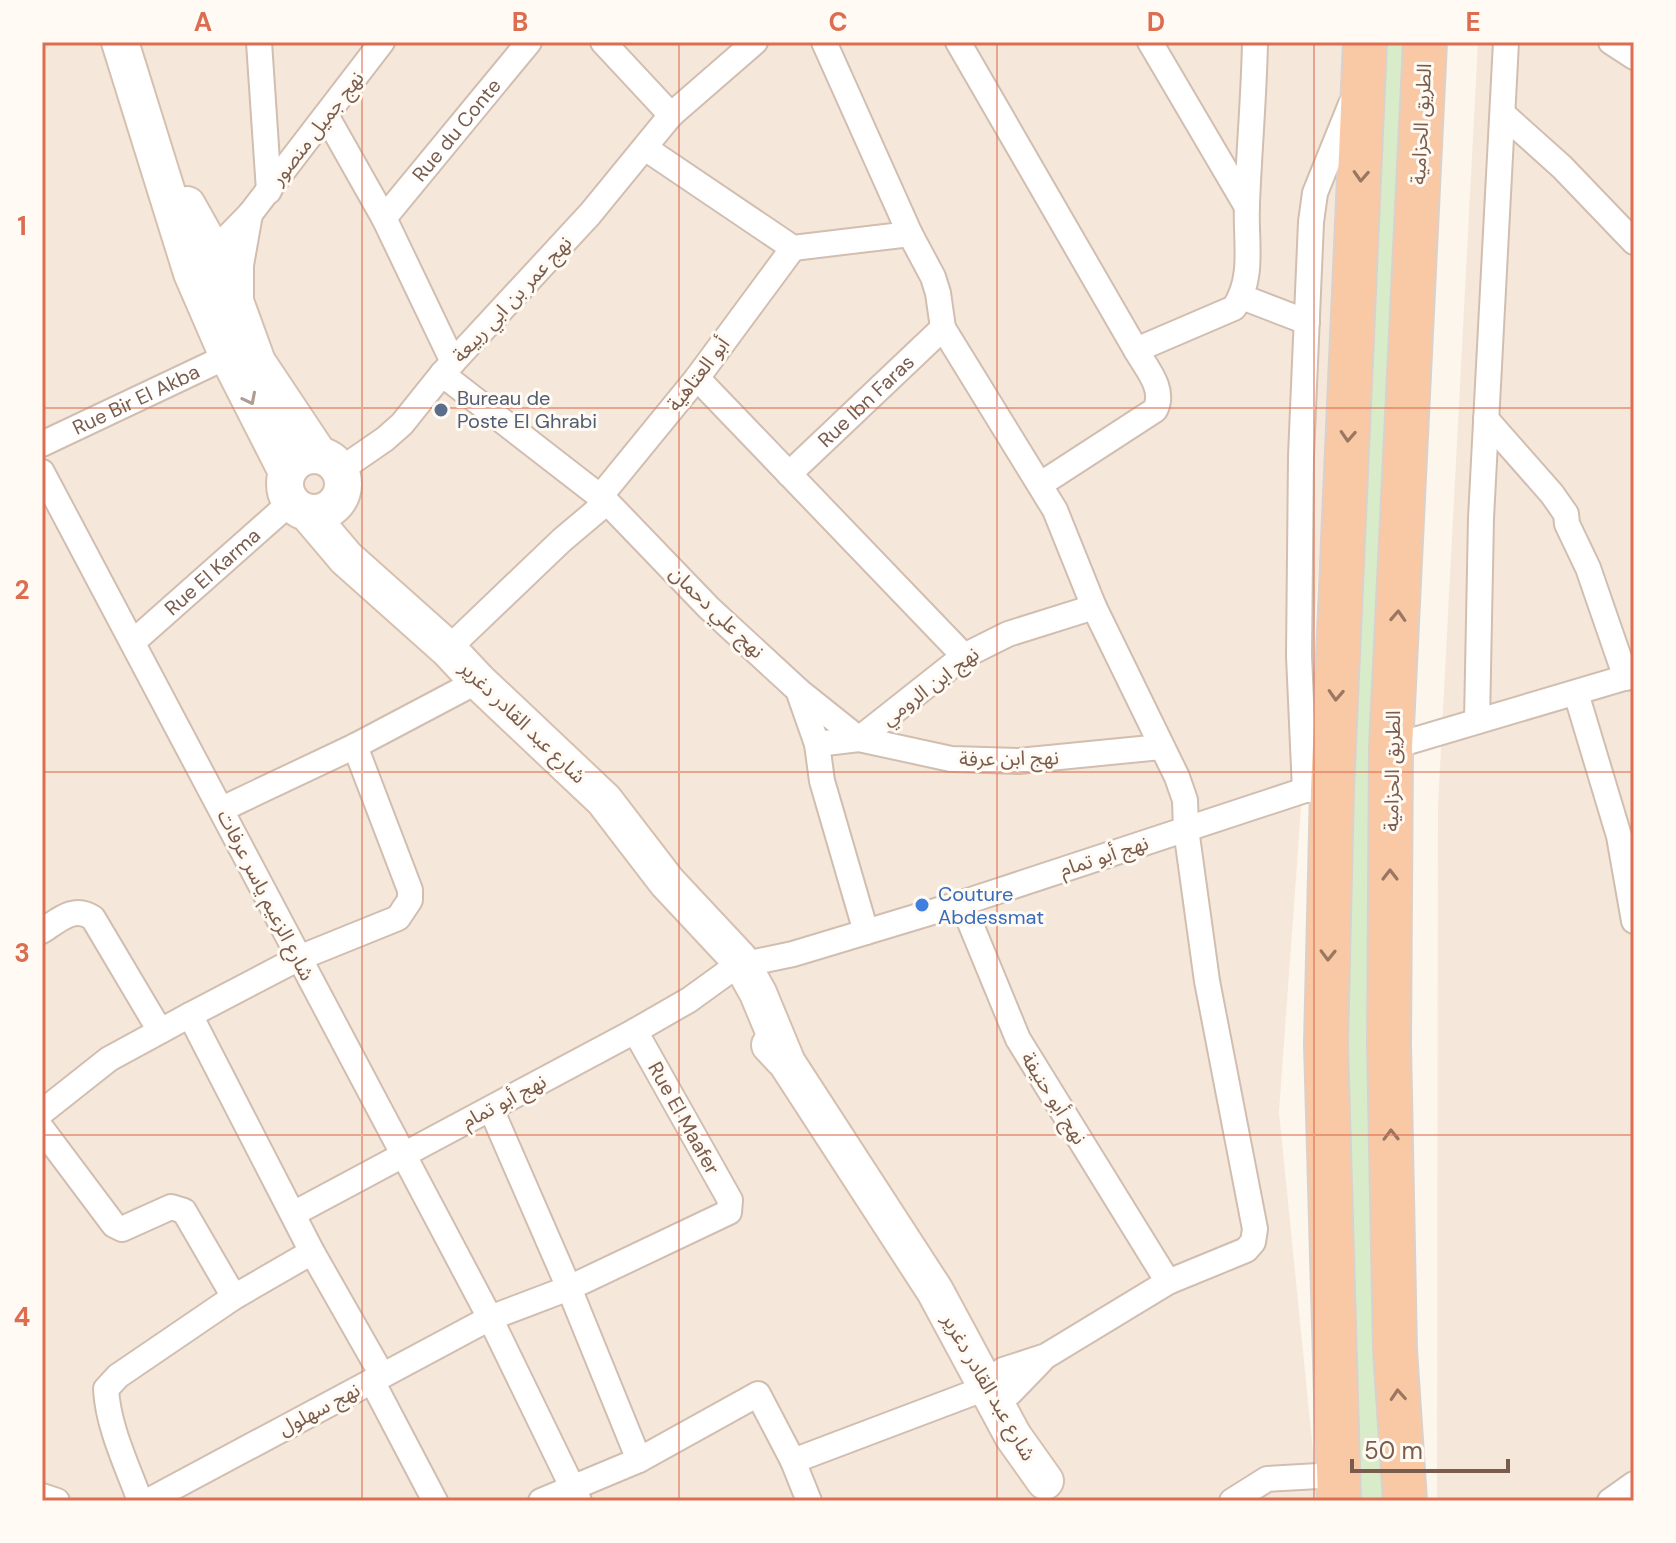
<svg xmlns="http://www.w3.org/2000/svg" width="1676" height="1543" viewBox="0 0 1676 1543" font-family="'DM Sans','Noto Sans Arabic',sans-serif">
	<rect width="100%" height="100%" fill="#fdf6ec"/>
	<path fill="#f5e8da" d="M 42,42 L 1347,42 L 1343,229 L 1279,1112 L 1318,1501 L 42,1501 Z
		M 1478,42 L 1634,42 L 1634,1501 L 1437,1501 L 1438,805 Z"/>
	<path fill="#d8ecc9" d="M 1382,42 L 1409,42 L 1393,1501 L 1355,1501 L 1341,1047 Z"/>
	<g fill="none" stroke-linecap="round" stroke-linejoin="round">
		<g stroke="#d1beb0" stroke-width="28">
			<g id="minor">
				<path d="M 259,42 L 269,191"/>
				<path d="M 603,42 L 671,115"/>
				<path d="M 958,42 L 1136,350"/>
				<path d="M 1150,42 L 1247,207"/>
				<path d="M 1611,42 L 1634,57"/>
				<path d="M 1504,115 L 1562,167 L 1634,242"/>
				<path d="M 327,117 L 384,218 L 453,362"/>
				<path d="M 645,148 L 793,248 L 910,234"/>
				<path id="s1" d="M 384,218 L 529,42"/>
				<path d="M 205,260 L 250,214 L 382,42"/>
				<path d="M 1242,297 L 1307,322"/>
				<path d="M 241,299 L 241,265 L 250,214"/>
				<path d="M 442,374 L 607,502 L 709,608 L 798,690 L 817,744 L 822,781 L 866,932"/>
				<path d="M 697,378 L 964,656"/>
				<path d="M 1486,419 L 1552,494 L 1566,514 L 1567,524 L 1588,568 L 1626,678"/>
				<path id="s2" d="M 42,444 L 228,356"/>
				<path d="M 340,470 L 385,439 L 402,424 L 442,374 L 590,214 L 671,115 L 755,42"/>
				<path d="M 42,472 L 490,1318 L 579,1501"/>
				<path id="s3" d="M 789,474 L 943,328"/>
				<path d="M 1041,484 L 1155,410 C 1166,389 1146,368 1136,350 L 1234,308 C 1255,277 1245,240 1247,204 C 1249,150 1254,96 1255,42"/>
				<path d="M 599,498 L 697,378 L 793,248"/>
				<path id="s4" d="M 133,642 L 291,502"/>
				<path d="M 448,649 L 562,540 L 607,502"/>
				<path d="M 799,691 L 859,739"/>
				<path d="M 1576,693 L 1619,836 L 1634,921"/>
				<path d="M 1477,721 L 1481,518 L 1506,42"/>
				<path d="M 859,739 L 964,656 L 1008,634 L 1094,607"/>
				<path d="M 817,744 L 859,739 L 951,759 L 1019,761 L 1161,747"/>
				<path d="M 1391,747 L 1634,675"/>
				<path d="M 1305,790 L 1299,656 L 1301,456 L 1311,222 L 1315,193 L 1351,104"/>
				<path d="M 222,809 L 355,746 L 478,681"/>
				<path d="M 962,903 L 1018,1039 L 1168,1282"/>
				<path d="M 42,931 C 59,920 74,905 93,918 L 160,1031"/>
				<path d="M 190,1015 L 312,1252 L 382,1375"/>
				<path d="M 491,1109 L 569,1288 L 639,1460 L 541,1501"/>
				<path d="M 42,1112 L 109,1059 L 190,1015 L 299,958 L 398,918 L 410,900 L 410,890 L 355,746"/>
				<path d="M 42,1129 L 114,1225 L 122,1229 L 171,1207 L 184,1211 L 234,1297"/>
				<path d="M 293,1214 L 635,1031 L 689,1000 L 736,966 L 793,954 L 962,903 L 1305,790 L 1332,790"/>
				<path d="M 372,1381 L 435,1501"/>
				<path d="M 993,1401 L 1010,1393 L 1041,1361"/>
				<path d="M 639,1460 L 758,1394 L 793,1461 L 809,1501"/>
				<path d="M 793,1461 L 986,1388 L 993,1378 L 1003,1370 L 1046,1356 L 1168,1282 L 1246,1250 L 1253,1242 L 1255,1229 L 1207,981 L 1186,829 L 1185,800 L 1177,777 L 1094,607 L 1055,510 L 943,328 L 938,293 L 933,277 L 910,234 L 824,42"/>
				<path d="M 42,1496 L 57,1501"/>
				<path d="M 140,1501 C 127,1465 108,1427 106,1389 L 118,1376 L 234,1297 L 312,1252"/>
				<path d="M 148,1501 L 490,1318 L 569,1288 L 729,1212 L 730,1200 L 635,1031"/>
				<path d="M 1232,1501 L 1267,1479 L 1336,1475"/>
				<path d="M 1610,1501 L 1634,1484"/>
			</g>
		</g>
		<g stroke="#d6c0b0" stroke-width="40">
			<path id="secondary" d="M 120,42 L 192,273 L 228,356 L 287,472
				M 187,205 L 224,271 L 257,362 L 319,455
				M285 484a29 29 0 1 1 58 0a29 29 0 1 1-58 0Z
				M 307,512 L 346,558 L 448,649 L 478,681 L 604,800 L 667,882 L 739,959 L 758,993 L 787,1063
				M 770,1045 L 787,1063 L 935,1291 L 1013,1436 L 1045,1481"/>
		</g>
		<g stroke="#dad1cd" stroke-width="46">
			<path id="trunk" d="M 1339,1501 L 1326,1044 L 1332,790 L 1365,42
				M 1405,1501 L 1395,1350 L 1389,1044 L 1391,747 L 1425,42"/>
		</g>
		<use href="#minor" stroke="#fff" stroke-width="24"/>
		<use href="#secondary" stroke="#fff" stroke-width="36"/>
		<use href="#trunk" stroke="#f9c8a4" stroke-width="42"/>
	</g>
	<defs><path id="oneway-chevron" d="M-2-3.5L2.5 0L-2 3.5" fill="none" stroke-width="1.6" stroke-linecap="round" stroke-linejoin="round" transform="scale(2)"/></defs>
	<g stroke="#9a7763">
		<use href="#oneway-chevron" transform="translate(1361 176) rotate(93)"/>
		<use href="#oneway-chevron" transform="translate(1348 436) rotate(93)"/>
		<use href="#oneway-chevron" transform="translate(1398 616) rotate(-87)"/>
		<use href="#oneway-chevron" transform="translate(1336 695) rotate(93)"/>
		<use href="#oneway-chevron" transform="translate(1390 875) rotate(-90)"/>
		<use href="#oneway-chevron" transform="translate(1328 955) rotate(91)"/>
		<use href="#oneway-chevron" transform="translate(1391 1135) rotate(-91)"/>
		<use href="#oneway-chevron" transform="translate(1398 1395) rotate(-94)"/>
	</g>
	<use stroke="#af9d94" href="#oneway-chevron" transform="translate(250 399) rotate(63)"/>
	<path fill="none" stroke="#dc6d51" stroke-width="2" stroke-opacity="0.55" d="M 362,42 L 362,1501M 679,42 L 679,1501M 997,42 L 997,1501M 1314,42 L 1314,1501M 42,408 L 1634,408M 42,772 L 1634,772M 42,1135 L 1634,1135"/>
	<circle fill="#5c6f8a" stroke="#fffaf3" stroke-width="3" cx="441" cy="410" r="8"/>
	<circle fill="#3f7fe0" stroke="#fffaf3" stroke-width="3" cx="922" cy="905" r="8"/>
	<g text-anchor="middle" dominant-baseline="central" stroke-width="6" stroke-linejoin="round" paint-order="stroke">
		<g font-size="20" fill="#7a5c4d" stroke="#fffaf3">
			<text transform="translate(1421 124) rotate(-87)">الطريق الحزامية</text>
			<text transform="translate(317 128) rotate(-52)">نهج جميل منصور</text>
			<text stroke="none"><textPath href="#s1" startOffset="114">Rue du Conte</textPath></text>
			<text transform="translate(512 299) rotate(-47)">نهج عمر بن ابي ربيعة</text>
			<text transform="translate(698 374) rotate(-52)">أبو العتاهية</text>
			<text stroke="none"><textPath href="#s2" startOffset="104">Rue Bir El Akba</textPath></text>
			<text stroke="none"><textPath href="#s3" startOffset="106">Rue Ibn Faras</textPath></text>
			<text stroke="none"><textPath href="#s4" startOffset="106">Rue El Karma</textPath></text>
			<text transform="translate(717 612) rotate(44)">نهج علي دحمان</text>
			<text transform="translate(930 686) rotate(-37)">نهج ابن الرومي</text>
			<text transform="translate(523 722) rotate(44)">شارع عبد القادر دغرير</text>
			<text transform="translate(1009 758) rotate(-1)">نهج ابن عرفة</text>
			<text transform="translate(1392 771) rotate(-89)">الطريق الحزامية</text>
			<text transform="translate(1104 856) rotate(-18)">نهج أبو تمام</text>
			<text transform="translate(266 895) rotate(63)">شارع الزعيم ياسر عرفات</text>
			<text transform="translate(1054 1098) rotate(58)">نهج أبو حنيفة</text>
			<text transform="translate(504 1101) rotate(-28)">نهج أبو تمام</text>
			<text transform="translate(684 1118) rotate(61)">Rue El Maafer</text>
			<text transform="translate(989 1387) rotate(60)">شارع عبد القادر دغرير</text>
			<text transform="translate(319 1409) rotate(-28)">نهج سهلول</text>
		</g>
		<g font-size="20" fill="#4e5e75" stroke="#fffaf3" text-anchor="start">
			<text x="457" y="398">Bureau de<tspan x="457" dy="23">Poste El Ghrabi</tspan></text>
		</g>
		<g font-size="20" fill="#366cbe" stroke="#fffaf3" text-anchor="start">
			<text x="938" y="894">Couture<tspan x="938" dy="23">Abdessmat</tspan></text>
		</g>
	</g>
	<rect width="1676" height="1543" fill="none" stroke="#fffaf3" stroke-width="88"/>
	<path d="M1352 1459v12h156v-12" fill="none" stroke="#7a5c4d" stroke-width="4"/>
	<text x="1364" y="1459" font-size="24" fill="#7a5c4d" stroke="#fffaf3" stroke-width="6" paint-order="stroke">50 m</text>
	<rect x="44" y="44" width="1588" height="1455" fill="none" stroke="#dc6d51" stroke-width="3"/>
	<g font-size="26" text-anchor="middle" font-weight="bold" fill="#dc6d51">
		<text x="203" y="31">A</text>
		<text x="520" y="31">B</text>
		<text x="838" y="31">C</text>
		<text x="1156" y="31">D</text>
		<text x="1473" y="31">E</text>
		<text x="22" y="235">1</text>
		<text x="22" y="599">2</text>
		<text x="22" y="962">3</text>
		<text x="22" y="1326">4</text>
	</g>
</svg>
